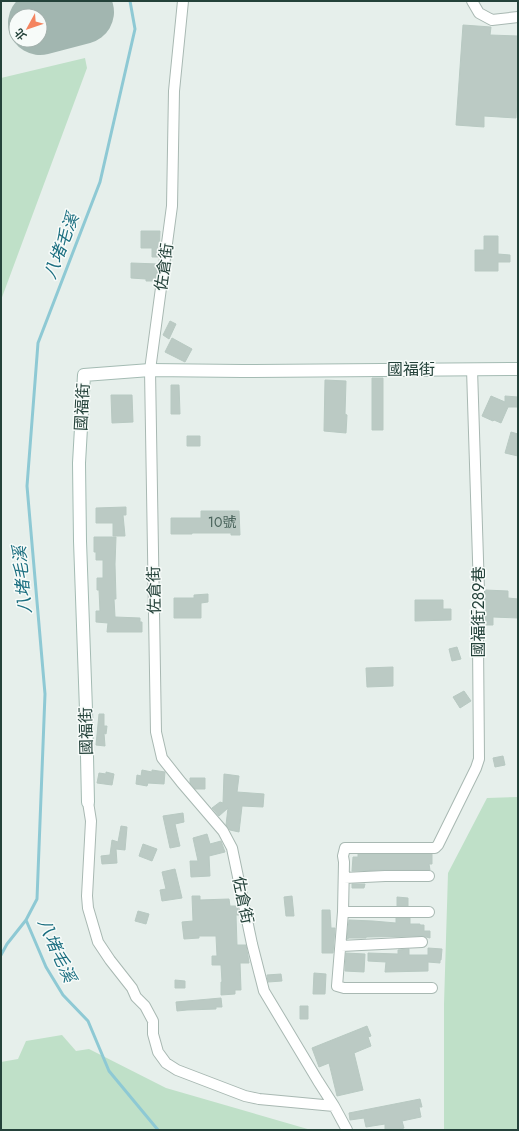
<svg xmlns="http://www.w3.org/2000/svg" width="519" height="1131" viewBox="0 0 519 1131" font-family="Jost,'Noto Sans TC',sans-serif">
	<rect width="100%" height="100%" fill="#e6efeb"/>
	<path fill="#bfe0c8" d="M 85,58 L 87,68 L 1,300 L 1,78 Z
		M 518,797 L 518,1130 L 444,1130 L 444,1004 L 448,873 L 487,798 Z
		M 62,1035 L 76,1051 L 89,1049 L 166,1088 L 311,1130 L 1,1130 L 1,1062 L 18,1059 L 26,1041 Z"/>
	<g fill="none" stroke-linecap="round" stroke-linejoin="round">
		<path stroke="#8ec9d4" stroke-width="3" d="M 130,1 L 135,29 L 100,182 L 38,343 L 27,486 L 45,694 L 37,899 L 26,920 L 46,967 L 63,995 L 88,1021 L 109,1071 L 158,1130
			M 1,955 L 7,944 L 26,920"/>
		<path stroke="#a2b6b0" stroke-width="64" d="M 40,23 L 82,12"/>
	</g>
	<path fill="#bbcac4" stroke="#b8c9c2" d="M 463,25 L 491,27 L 490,35 L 518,36 L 518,82 L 516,118 L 484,116 L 484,127 L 456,125 Z
		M 141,231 L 160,231 L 159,257 L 152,257 L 152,248 L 141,248 Z
		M 484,236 L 498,236 L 498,254 L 510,255 L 510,262 L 498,262 L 498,271 L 475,271 L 475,250 L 484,250 Z
		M 131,263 L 158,264 L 155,281 L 146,281 L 146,279 L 131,278 Z
		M 170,321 L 176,324 L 169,339 L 163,335 Z
		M 172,338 L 192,349 L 185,362 L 165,352 Z
		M 372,378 L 383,378 L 383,430 L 372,430 Z
		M 325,380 L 346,381 L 345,414 L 347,415 L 346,433 L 324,431 Z
		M 171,385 L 179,385 L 180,414 L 171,414 Z
		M 111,395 L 132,395 L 133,422 L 112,423 Z
		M 491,396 L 505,402 L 505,396 L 518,397 L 518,407 L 508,407 L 501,423 L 494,420 L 493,421 L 482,416 Z
		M 511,432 L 518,434 L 518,456 L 505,453 Z
		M 187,436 L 200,436 L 200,446 L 187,446 Z
		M 126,507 L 126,515 L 123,515 L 125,536 L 113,536 L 113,523 L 96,523 L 96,508 Z
		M 201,511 L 239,511 L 240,535 L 231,535 L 231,533 L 192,533 L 192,534 L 171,534 L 171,518 L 201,518 Z
		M 94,537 L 116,537 L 115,564 L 116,599 L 114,599 L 115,617 L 140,618 L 140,622 L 142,622 L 142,632 L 107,632 L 108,623 L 96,622 L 96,611 L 100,611 L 99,590 L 97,590 L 97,578 L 103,578 L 103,560 L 96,560 L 96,552 L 94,552 Z
		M 485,590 L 508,591 L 508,598 L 518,599 L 518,618 L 493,617 L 493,625 L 485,625 Z
		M 208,594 L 208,602 L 201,603 L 201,618 L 174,618 L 174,598 L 194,598 L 194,595 Z
		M 415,600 L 443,600 L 443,609 L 451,609 L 451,620 L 415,621 Z
		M 457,647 L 461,659 L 452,661 L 449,649 Z
		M 393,667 L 393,686 L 367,687 L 366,668 Z
		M 464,691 L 471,701 L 460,708 L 453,697 Z
		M 99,714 L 104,714 L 104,726 L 107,726 L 106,734 L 104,733 L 105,746 L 96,745 Z
		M 503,756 L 505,765 L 495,767 L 493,758 Z
		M 142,770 L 152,772 L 152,770 L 165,772 L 164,784 L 148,783 L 147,786 L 136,784 L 137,775 L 141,776 Z
		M 106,772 L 114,774 L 112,785 L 97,783 L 99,773 L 106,774 Z
		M 224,774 L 239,776 L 237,792 L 264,794 L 263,807 L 242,806 L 239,832 L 230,830 L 226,825 L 228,808 L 219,816 L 212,808 L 220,802 L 223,803 Z
		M 190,778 L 205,778 L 205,789 L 195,789 L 190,783 Z
		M 183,813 L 184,822 L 175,824 L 180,846 L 170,848 L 163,816 Z
		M 121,826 L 127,827 L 125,850 L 116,849 L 117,863 L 102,864 L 101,856 L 110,855 L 112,840 L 118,842 Z
		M 207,834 L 210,844 L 221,841 L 225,852 L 209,856 L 210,876 L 191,877 L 190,861 L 198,861 L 193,838 Z
		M 143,844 L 157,849 L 152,861 L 139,856 Z
		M 358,854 L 432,854 L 432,864 L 429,864 L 430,870 L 385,870 L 352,871 L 353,857 L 358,857 Z
		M 175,869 L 182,898 L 162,901 L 160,890 L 166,889 L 162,872 Z
		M 352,884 L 365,884 L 364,888 L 352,888 Z
		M 192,896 L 200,896 L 200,900 L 229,899 L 230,906 L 237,906 L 239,915 L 236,915 L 237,945 L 246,945 L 248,956 L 249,963 L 240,963 L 241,990 L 235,990 L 235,994 L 221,995 L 221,982 L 222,982 L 221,965 L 212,965 L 212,956 L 217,956 L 216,936 L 199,936 L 199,938 L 184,939 L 182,922 L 193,921 Z
		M 292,896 L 294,916 L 286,916 L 284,897 Z
		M 397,897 L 408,898 L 408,906 L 397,906 Z
		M 322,910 L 330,910 L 331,928 L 335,928 L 333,953 L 322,953 Z
		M 138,911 L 149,914 L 146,924 L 135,921 Z
		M 396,918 L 410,918 L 410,924 L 420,924 L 420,925 L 424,925 L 424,931 L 430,931 L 430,938 L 422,936 L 366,937 L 366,938 L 349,938 L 347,939 L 349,920 L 373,921 L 396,923 Z
		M 428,948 L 442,949 L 441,960 L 440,960 L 440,963 L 428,962 L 428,971 L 385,972 L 386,962 L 368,961 L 368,953 L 398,954 L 398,950 L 409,949 L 409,955 L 428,955 Z
		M 346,953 L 365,954 L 364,972 L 345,971 Z
		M 314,973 L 326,974 L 325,994 L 313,994 Z
		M 281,974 L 282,981 L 268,982 L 267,975 Z
		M 175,980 L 185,981 L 185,988 L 175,988 Z
		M 221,998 L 222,1007 L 216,1007 L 216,1009 L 187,1010 L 177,1011 L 176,1002 Z
		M 300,1006 L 308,1006 L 308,1019 L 300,1019 Z
		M 367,1026 L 371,1036 L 368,1037 L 371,1046 L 354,1053 L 363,1090 L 337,1096 L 329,1063 L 319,1067 L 312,1048 Z
		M 420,1099 L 422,1107 L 419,1107 L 421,1117 L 402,1121 L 404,1128 L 397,1130 L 385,1130 L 385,1124 L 366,1127 L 364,1118 L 350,1120 L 349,1113 Z"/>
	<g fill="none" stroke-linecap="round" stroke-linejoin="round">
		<g stroke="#a8b8b2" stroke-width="12">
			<path id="street" d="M 183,1 L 174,91 L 172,206 L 150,370 L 156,732 L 162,758 L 181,782 L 223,831 L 232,848 L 252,944 L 264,991 L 318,1081 L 334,1106 L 347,1130
				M 472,1 L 479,13 L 492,20 L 518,17
				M 88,802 L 91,821 L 87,896 L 88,908 L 98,942 L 110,960 L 132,988 L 136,997 L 145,1006 L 153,1021 L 153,1034 L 158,1052 L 166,1063 L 177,1070 L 245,1096 L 259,1099 L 334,1106
				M 344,878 L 385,876 L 429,876
				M 343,912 L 429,912
				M 341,946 L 422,942
				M 432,988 L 344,988 L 337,986 L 343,912 L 344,862 L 343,856 L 345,848 L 435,848 L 438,845 L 476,768 L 479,759 L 478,642 L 479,591 L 472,369"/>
		</g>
		<g stroke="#a4bbb3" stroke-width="14">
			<path id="secondary" d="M 88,802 L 86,710 L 80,541 L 79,463 L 84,375 L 150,370 L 242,371 L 518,369"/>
		</g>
		<use href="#street" stroke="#fff" stroke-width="10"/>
		<use href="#secondary" stroke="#fff" stroke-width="12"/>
	</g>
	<g text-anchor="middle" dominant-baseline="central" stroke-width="3" stroke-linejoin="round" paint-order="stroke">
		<g font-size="14" fill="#4a645c">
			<text x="222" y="522">10號</text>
		</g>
		<g font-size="16" fill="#24423a" stroke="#f7fbf9">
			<text transform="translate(164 267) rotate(-82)">佐倉街</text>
			<text x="411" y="369">國福街</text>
			<text transform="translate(82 407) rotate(-87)">國福街</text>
			<text transform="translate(154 590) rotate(-91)">佐倉街</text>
			<text transform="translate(478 612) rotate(-90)">國福街289巷</text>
			<text transform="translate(86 731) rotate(-91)">國福街</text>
			<text transform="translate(243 900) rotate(78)">佐倉街</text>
		</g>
		<g font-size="17" font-style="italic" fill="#1c6f80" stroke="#f7fbf9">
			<text transform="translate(61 246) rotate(-69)">八堵毛溪</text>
			<text transform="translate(22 580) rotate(-95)">八堵毛溪</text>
			<text transform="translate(57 950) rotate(66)">八堵毛溪</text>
		</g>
	</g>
	<rect width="519" height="1131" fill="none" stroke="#24423a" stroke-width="4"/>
	<g transform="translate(28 28) rotate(230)"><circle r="19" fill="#f7fbf9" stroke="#a3b1ad"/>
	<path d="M0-3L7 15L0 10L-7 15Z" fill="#f4845f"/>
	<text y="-6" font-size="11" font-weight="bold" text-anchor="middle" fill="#24423a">北</text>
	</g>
</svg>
